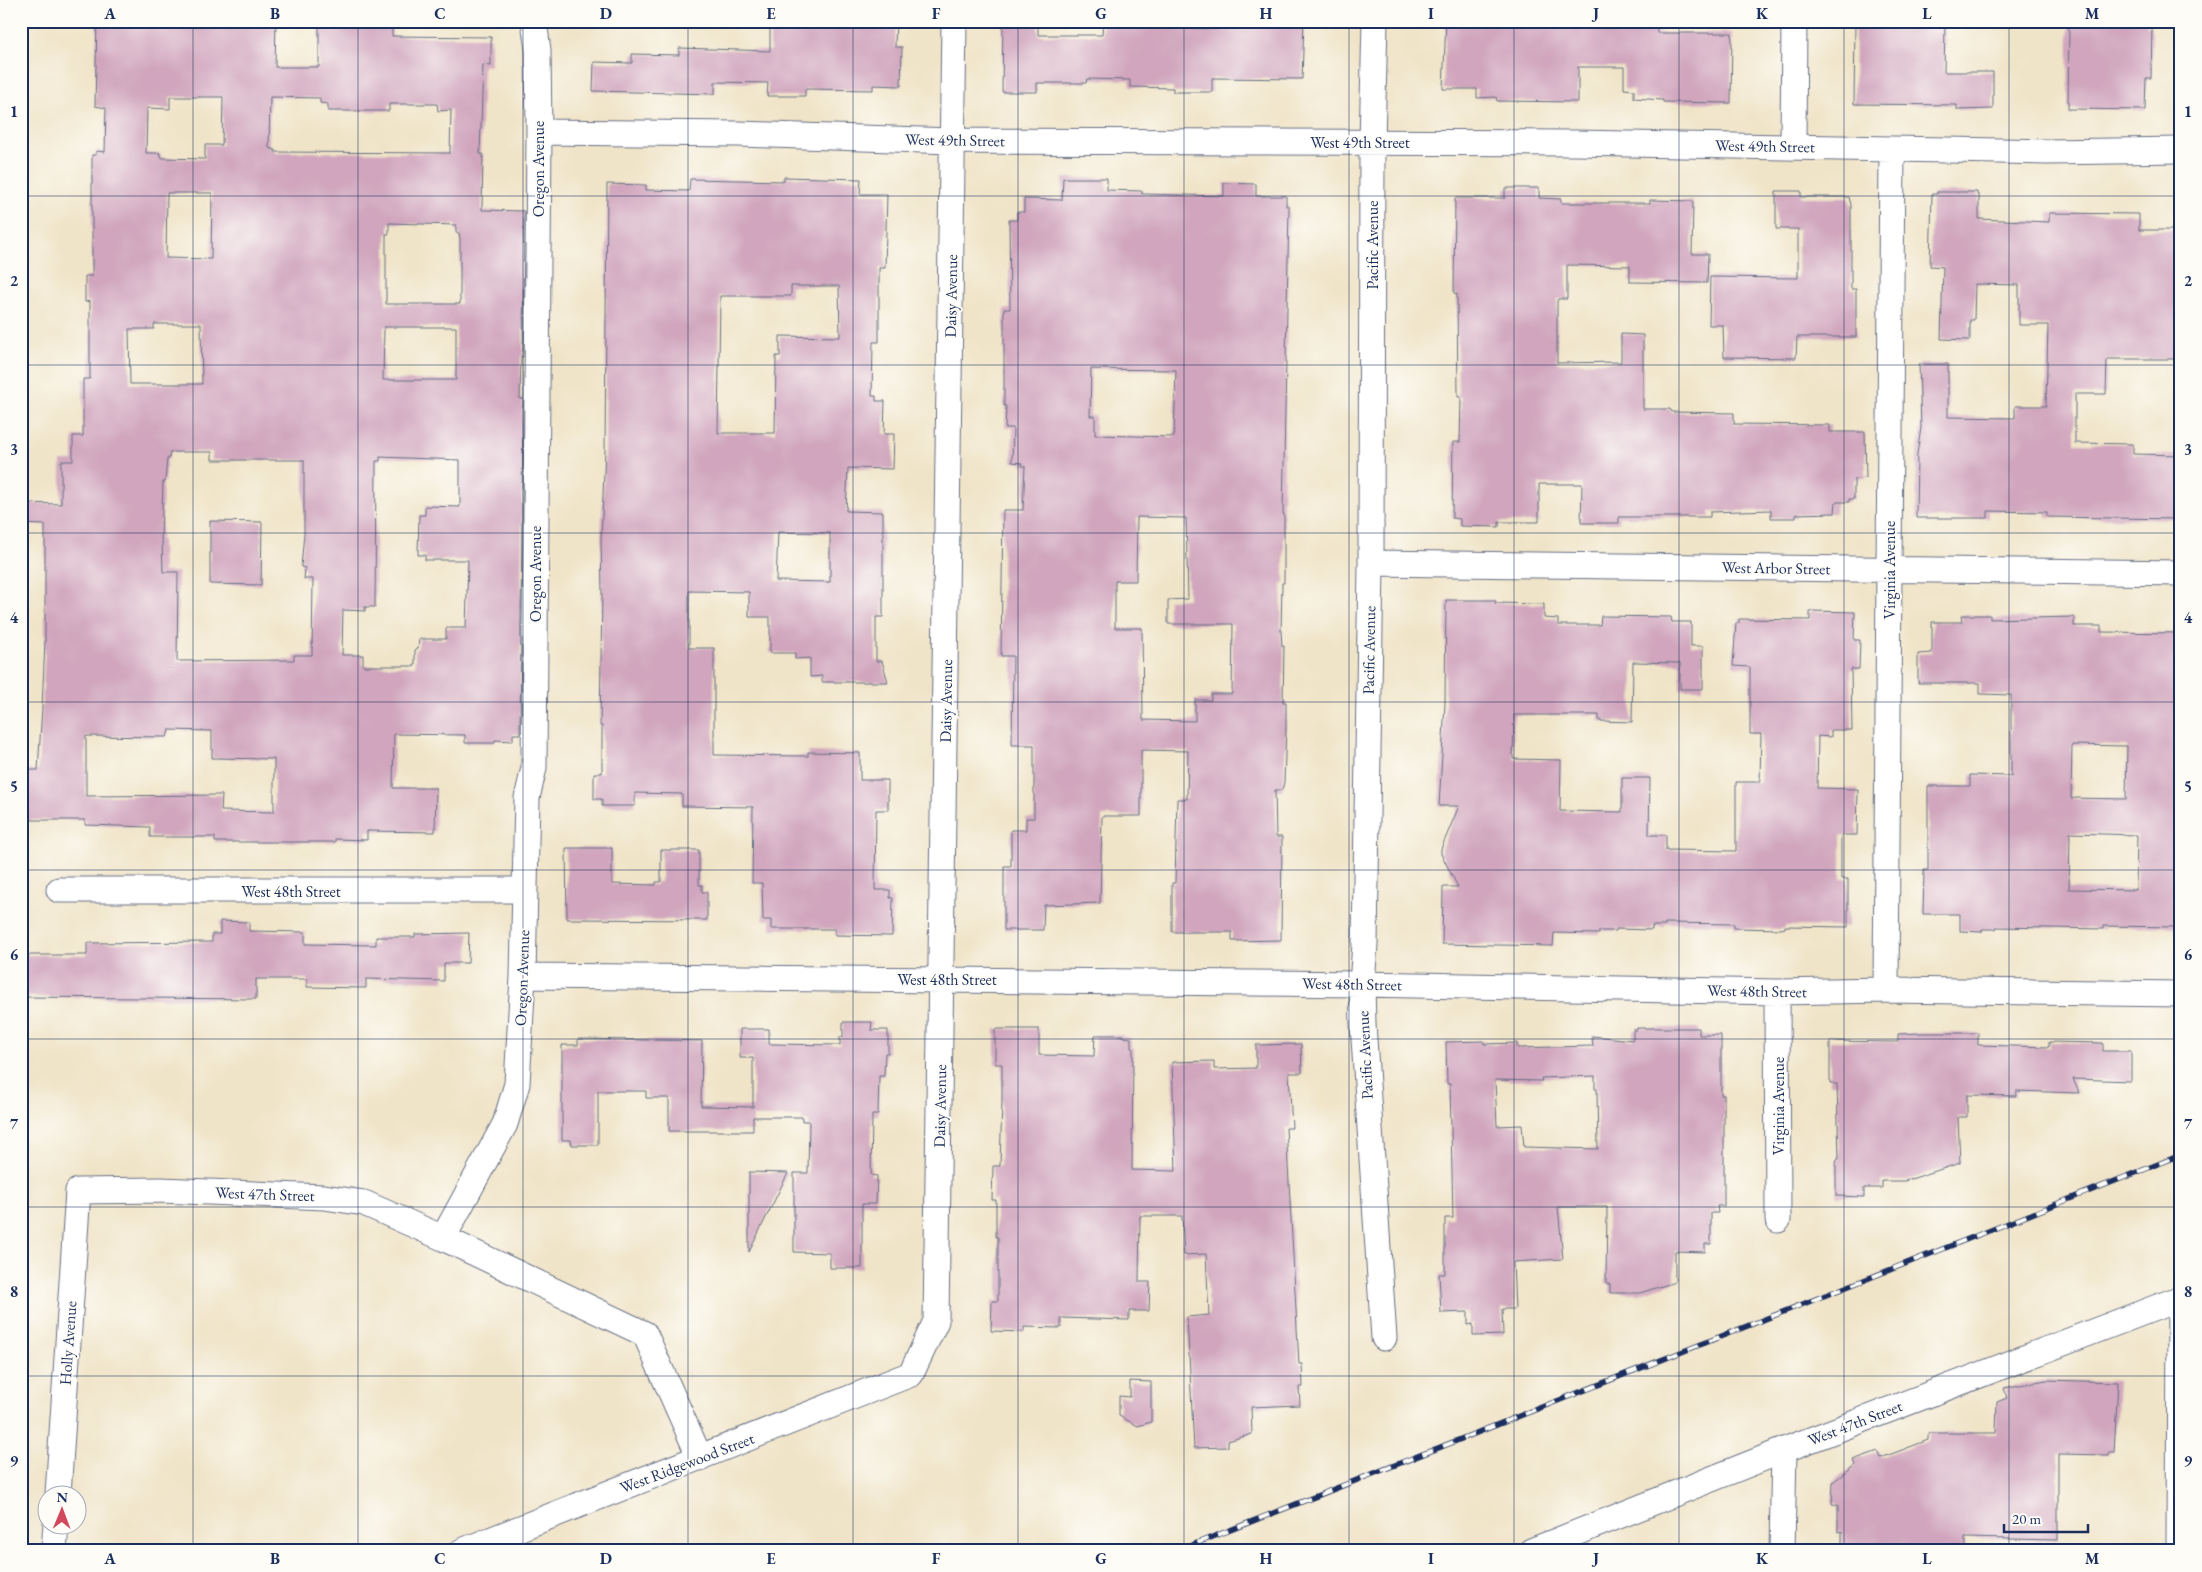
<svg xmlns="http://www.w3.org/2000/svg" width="2202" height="1572" viewBox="0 0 2202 1572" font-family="'EB Garamond',serif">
	<rect width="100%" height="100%" fill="#fdfcf7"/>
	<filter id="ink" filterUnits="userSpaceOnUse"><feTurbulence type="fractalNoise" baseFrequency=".02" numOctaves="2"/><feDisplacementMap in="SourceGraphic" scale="10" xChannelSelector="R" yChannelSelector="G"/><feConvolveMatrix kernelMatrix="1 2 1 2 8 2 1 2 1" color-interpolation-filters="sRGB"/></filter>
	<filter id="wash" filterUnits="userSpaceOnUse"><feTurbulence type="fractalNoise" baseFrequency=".0096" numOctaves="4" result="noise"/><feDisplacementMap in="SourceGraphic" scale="20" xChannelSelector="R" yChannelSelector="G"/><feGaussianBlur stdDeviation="1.12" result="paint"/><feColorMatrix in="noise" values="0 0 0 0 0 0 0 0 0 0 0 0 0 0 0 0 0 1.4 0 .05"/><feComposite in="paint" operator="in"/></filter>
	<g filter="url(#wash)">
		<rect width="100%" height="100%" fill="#f0e4c8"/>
		<g id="blocks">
			<path fill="#d0a5bd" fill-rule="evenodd" d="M 97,21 L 276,21 L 275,67 L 319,67 L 319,21 L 392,21 L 392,36 L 491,37 L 491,66 L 483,65 L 480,154 L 483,154 L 482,210 L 524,211 L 523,357 L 521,356 L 520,399 L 523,399 L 520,734 L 513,734 L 513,741 L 495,740 L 495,743 L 465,743 L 465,735 L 394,734 L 393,788 L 436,788 L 435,832 L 367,831 L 367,840 L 335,839 L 335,842 L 215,842 L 215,837 L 150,837 L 150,827 L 85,825 L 85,820 L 26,820 L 27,770 L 38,770 L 42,708 L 45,642 L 45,525 L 21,524 L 21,503 L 61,504 L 61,461 L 73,461 L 73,436 L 83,436 L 83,379 L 90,379 L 90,301 L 85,302 L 85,276 L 92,276 L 92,155 L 96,155 L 96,151 L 105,152 L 106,108 L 95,106 ZM 170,97 L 223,97 L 222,145 L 205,145 L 205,159 L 163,158 L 160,156 L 160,153 L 146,153 L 147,108 L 170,109 ZM 270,97 L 320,98 L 320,103 L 328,104 L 328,111 L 389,111 L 389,104 L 437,104 L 438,111 L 451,110 L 450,153 L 275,152 L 275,150 L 269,148 ZM 167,193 L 212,193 L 211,259 L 166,258 ZM 389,223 L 456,225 L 456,233 L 459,233 L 460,239 L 460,304 L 386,304 L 386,234 L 389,234 ZM 154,324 L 201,324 L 202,384 L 130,384 L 129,329 L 154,329 ZM 384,327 L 456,327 L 456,380 L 383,380 ZM 170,452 L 212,452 L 212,460 L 304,460 L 304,534 L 301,567 L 305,568 L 304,579 L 313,579 L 312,655 L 294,655 L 294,660 L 177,661 L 178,572 L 163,572 L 162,540 L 161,540 L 163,482 L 165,482 L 167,459 L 169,459 ZM 380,457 L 460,460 L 460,507 L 425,506 L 425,515 L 419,515 L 418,555 L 425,555 L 425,560 L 468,560 L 466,628 L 446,628 L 446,639 L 419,639 L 418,648 L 415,650 L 415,666 L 363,666 L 363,655 L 342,655 L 343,610 L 365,611 L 365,607 L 375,607 L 376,461 L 380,461 ZM 169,730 L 212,731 L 212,758 L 274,759 L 274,812 L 221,811 L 222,795 L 86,796 L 86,736 L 167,737 Z
				M 770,21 L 896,21 L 895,47 L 902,47 L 901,86 L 873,85 L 873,90 L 805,89 L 805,96 L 767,96 L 768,83 L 715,82 L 715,94 L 593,91 L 594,62 L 632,63 L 632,54 L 679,55 L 679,48 L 770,51 Z
				M 1003,21 L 1038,21 L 1038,35 L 1102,35 L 1103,21 L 1158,21 L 1158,27 L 1217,29 L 1217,21 L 1304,21 L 1302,79 L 1212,78 L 1212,92 L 1173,92 L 1173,88 L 1130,87 L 1130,80 L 1087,79 L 1086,83 L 1037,83 L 1037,92 L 1002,92 Z
				M 1446,21 L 1656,21 L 1657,33 L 1732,33 L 1731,103 L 1663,102 L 1663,100 L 1634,98 L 1634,90 L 1624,89 L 1624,67 L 1578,67 L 1578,102 L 1497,101 L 1496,97 L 1477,98 L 1477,89 L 1443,89 Z
				M 1855,21 L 1887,21 L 1887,26 L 1945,27 L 1944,72 L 1993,72 L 1993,109 L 1957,110 L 1957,105 L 1854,104 Z
				M 2069,21 L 2147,21 L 2147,26 L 2152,26 L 2151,78 L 2146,78 L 2145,110 L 2068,109 Z
				M 784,177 L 861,179 L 860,194 L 887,194 L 885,268 L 879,268 L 879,342 L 873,342 L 872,396 L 876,396 L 876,401 L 885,401 L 884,434 L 894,434 L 893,469 L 848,468 L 846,511 L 883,512 L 883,617 L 876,617 L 876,661 L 882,661 L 888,682 L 822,682 L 822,676 L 810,677 L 810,658 L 795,659 L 795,653 L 770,653 L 770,617 L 749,617 L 749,592 L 689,591 L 689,648 L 714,648 L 714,755 L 808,756 L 808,752 L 860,753 L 860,780 L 888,780 L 888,810 L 876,810 L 875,890 L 890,890 L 890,898 L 893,898 L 892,936 L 835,935 L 835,929 L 771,929 L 771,920 L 763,920 L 762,883 L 752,883 L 753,807 L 682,806 L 682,794 L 635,793 L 635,806 L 602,806 L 602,799 L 594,799 L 594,773 L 602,773 L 602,726 L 600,726 L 602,593 L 601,539 L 605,451 L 607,184 L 646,185 L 646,190 L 689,191 L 690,179 L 784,181 ZM 791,286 L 839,286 L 840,337 L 780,336 L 780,356 L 776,356 L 775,433 L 718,433 L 720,296 L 791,296 ZM 778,532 L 830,533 L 830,582 L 776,581 Z
				M 1063,178 L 1107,178 L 1107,190 L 1142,191 L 1142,194 L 1224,196 L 1224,183 L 1256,184 L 1256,196 L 1286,196 L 1286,206 L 1289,206 L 1283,514 L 1284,514 L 1284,583 L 1282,583 L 1281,631 L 1282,646 L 1284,646 L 1283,702 L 1286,702 L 1286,728 L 1284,782 L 1282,790 L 1275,790 L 1276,837 L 1282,837 L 1281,940 L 1232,941 L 1232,932 L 1172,932 L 1172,883 L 1175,883 L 1177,799 L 1187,799 L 1188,751 L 1141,750 L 1141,816 L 1102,816 L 1100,903 L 1044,905 L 1043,930 L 1004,930 L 1004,866 L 1011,866 L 1011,830 L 1026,830 L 1026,818 L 1034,818 L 1034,745 L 1012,745 L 1013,656 L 1001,656 L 1003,510 L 1023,510 L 1025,466 L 1022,466 L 1022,463 L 1012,462 L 1013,428 L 1005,428 L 1006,406 L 1004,406 L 1004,309 L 1010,309 L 1009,220 L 1017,220 L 1017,212 L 1024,212 L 1024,199 L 1062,200 ZM 1091,369 L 1176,370 L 1174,437 L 1095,435 L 1095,416 L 1090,416 ZM 1137,517 L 1186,518 L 1188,599 L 1168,600 L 1168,624 L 1233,624 L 1232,694 L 1211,694 L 1211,700 L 1195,700 L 1195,721 L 1143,720 L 1142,628 L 1115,628 L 1115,581 L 1136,581 Z
				M 1505,188 L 1539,188 L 1539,198 L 1561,199 L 1561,203 L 1650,203 L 1650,200 L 1693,201 L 1692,254 L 1708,254 L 1707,283 L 1630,282 L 1630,266 L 1567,265 L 1567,299 L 1558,299 L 1557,301 L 1557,363 L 1621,362 L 1621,334 L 1643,335 L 1643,409 L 1670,409 L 1672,412 L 1734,413 L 1734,424 L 1830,425 L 1830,432 L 1865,432 L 1866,478 L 1854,479 L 1854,499 L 1849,499 L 1849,502 L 1836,502 L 1835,513 L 1796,514 L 1796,518 L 1771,518 L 1771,510 L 1710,512 L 1710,517 L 1619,517 L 1619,523 L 1581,523 L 1582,484 L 1539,484 L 1539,522 L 1499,522 L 1499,527 L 1460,526 L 1460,519 L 1452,518 L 1453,442 L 1460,442 L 1461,397 L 1458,397 L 1457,294 L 1454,293 L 1455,198 L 1505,198 Z
				M 1776,191 L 1801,191 L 1801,197 L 1849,197 L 1851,205 L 1851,289 L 1856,289 L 1856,337 L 1797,337 L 1796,358 L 1724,357 L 1723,325 L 1709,325 L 1710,277 L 1798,278 L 1798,229 L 1776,229 Z
				M 1937,192 L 1977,192 L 1977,195 L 1979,195 L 1979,219 L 2049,222 L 2049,213 L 2139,214 L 2139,230 L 2181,230 L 2181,359 L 2107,359 L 2106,394 L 2075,394 L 2075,443 L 2133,444 L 2133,454 L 2181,455 L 2181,519 L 2047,517 L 2047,512 L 1988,511 L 1988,518 L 1916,518 L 1917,454 L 1921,428 L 1919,364 L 1948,364 L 1948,417 L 2015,418 L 2015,406 L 2046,406 L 2048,325 L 2019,325 L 2019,285 L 1975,284 L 1974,320 L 1970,320 L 1970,340 L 1941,339 L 1943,267 L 1930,266 L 1932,194 L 1937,194 Z
				M 210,521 L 262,522 L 261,585 L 210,584 Z
				M 1446,600 L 1495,600 L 1495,603 L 1544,604 L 1544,618 L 1558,619 L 1558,625 L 1600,625 L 1601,616 L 1671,617 L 1672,622 L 1691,622 L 1691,646 L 1703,646 L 1703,689 L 1680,689 L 1680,663 L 1633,662 L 1632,722 L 1599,721 L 1599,715 L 1514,715 L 1513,759 L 1561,760 L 1560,811 L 1622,812 L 1622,778 L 1650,778 L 1649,835 L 1666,835 L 1666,850 L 1736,851 L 1736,782 L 1760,782 L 1761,734 L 1750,734 L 1750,667 L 1733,666 L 1736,623 L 1739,623 L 1739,619 L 1810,620 L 1810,611 L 1855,612 L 1854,640 L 1860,640 L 1859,669 L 1851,669 L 1852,730 L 1831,730 L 1831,737 L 1818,736 L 1817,788 L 1858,789 L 1857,835 L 1841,835 L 1841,879 L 1848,879 L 1848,927 L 1785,926 L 1785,928 L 1781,929 L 1734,928 L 1734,924 L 1665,923 L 1665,926 L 1652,926 L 1652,930 L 1616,929 L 1616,931 L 1599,931 L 1599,934 L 1554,933 L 1553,946 L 1442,944 L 1443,887 L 1458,887 L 1441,854 L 1441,849 L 1459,806 L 1439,806 L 1445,704 Z
				M 1961,615 L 1990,615 L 1990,619 L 2074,617 L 2074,626 L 2101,626 L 2101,632 L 2181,633 L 2181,927 L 2104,926 L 2104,929 L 1996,927 L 1996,929 L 1982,929 L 1982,932 L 1960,931 L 1960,914 L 1923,914 L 1924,870 L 1928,870 L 1928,786 L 1970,786 L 1970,775 L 2011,776 L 2011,695 L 1980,694 L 1980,683 L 1918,683 L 1918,654 L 1932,653 L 1932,622 L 1962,622 ZM 2072,745 L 2127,746 L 2126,799 L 2071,798 ZM 2070,833 L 2137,835 L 2136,890 L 2069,889 Z
				M 566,848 L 612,848 L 612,884 L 656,885 L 656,882 L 661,882 L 661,850 L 699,850 L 699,885 L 702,885 L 702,892 L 707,892 L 707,920 L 567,919 Z
				M 220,921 L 249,922 L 249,931 L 305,932 L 305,944 L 376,945 L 376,937 L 415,937 L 415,934 L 469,933 L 468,963 L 444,963 L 444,981 L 366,979 L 366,988 L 307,987 L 307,979 L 256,979 L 256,999 L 25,997 L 25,955 L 87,955 L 87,943 L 212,942 L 212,934 L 220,934 Z
				M 843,1022 L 872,1022 L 871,1030 L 888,1030 L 888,1053 L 885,1053 L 884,1076 L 879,1076 L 878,1115 L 872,1115 L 871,1175 L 877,1176 L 876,1204 L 862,1204 L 862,1268 L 830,1268 L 830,1253 L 794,1252 L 794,1173 L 808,1173 L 809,1121 L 802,1121 L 802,1117 L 753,1117 L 753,1131 L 669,1131 L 669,1098 L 646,1098 L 646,1091 L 598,1091 L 598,1145 L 572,1145 L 571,1140 L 562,1140 L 562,1045 L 578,1045 L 578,1039 L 702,1041 L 701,1106 L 753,1107 L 753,1058 L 740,1058 L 740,1029 L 769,1029 L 769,1044 L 840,1045 L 840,1037 L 843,1037 Z
				M 1637,1028 L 1699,1028 L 1699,1035 L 1721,1035 L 1721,1095 L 1724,1095 L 1724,1206 L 1717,1206 L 1718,1213 L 1711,1213 L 1711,1244 L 1705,1244 L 1705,1252 L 1675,1251 L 1675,1282 L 1640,1293 L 1610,1293 L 1610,1284 L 1606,1284 L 1607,1207 L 1558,1207 L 1563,1259 L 1513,1262 L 1515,1309 L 1502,1309 L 1503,1335 L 1473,1336 L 1473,1324 L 1468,1325 L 1468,1312 L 1441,1313 L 1439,1274 L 1445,1274 L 1445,1218 L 1453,1218 L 1450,1084 L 1447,1084 L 1446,1042 L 1484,1041 L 1484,1044 L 1517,1043 L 1517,1048 L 1593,1046 L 1592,1036 L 1633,1040 L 1633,1030 L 1637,1030 ZM 1595,1076 L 1595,1089 L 1597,1089 L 1598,1149 L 1524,1147 L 1522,1125 L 1497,1126 L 1495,1080 L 1542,1081 L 1541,1078 Z
				M 995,1029 L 1039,1029 L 1039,1055 L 1094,1056 L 1095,1035 L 1123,1035 L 1123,1037 L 1131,1038 L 1131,1048 L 1133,1048 L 1132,1170 L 1176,1171 L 1172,1062 L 1214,1061 L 1214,1069 L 1256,1068 L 1256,1045 L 1301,1044 L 1302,1073 L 1289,1073 L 1292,1128 L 1286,1128 L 1299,1364 L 1302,1364 L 1303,1387 L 1299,1387 L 1300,1405 L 1251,1407 L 1252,1434 L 1228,1441 L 1228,1447 L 1194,1448 L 1187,1317 L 1209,1315 L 1206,1254 L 1184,1255 L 1182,1216 L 1140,1216 L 1139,1282 L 1150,1282 L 1149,1311 L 1129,1311 L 1129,1320 L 1061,1318 L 1061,1328 L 1024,1327 L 1024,1332 L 991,1331 L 992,1301 L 998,1301 L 998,1237 L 996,1237 L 996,1200 L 992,1200 L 993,1166 L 1000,1166 L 1002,1101 L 1002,1064 L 995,1064 Z
				M 1920,1033 L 1978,1033 L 1978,1045 L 2049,1047 L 2049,1042 L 2103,1043 L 2103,1051 L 2131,1051 L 2131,1081 L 2073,1079 L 2079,1093 L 2016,1091 L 2016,1096 L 1967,1095 L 1967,1117 L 1958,1117 L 1960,1163 L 1905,1181 L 1882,1181 L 1882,1188 L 1864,1188 L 1864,1197 L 1836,1196 L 1836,1164 L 1837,1159 L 1839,1159 L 1837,1084 L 1830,1084 L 1830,1041 L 1898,1042 L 1898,1034 Z
				M 749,1172 L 788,1173 L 749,1252 Z
				M 2046,1380 L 2118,1382 L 2114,1452 L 2109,1452 L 2109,1455 L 2058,1454 L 2058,1540 L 1965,1538 L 1965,1551 L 1842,1551 L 1842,1531 L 1838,1532 L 1838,1505 L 1832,1504 L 1833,1482 L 1855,1465 L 1853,1460 L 1878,1451 L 1881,1458 L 1928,1440 L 1928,1433 L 1996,1433 L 1997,1402 L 2007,1398 L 2004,1388 Z
				M 1130,1381 L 1151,1382 L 1151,1422 L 1138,1426 L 1119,1416 L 1119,1396 L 1130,1397 Z"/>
		</g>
	</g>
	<g filter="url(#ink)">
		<use href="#blocks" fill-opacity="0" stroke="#666e83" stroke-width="1"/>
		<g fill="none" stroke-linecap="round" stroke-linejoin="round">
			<g stroke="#666e83" stroke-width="27">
				<path id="street" d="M 534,21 L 538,50 L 539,132 L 534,768 L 527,798 L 523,976 L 517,1084 L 505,1124 L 443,1238 L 645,1334 L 700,1458
					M 1375,21 L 1372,142 L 1371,563 L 1365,944 L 1362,984 L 1363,1024 L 1384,1338
					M 539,132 L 738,134 L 953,141 L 1576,143 L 2047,152 L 2181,150
					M 1793,146 L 1794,21
					M 1371,563 L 2181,573
					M 59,890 L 524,890
					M 523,976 L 1362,984 L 1777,992 L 1886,990 L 2181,994
					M 1886,990 L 1892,149
					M 1777,992 L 1778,1220
					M 58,1494 L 78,1191 L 161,1190 L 324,1197 L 364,1203 L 443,1238
					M 54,1551 L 56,1524
					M 462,1551 L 911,1374 L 936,1321 L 954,21
					M 1531,1551 L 1784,1450 L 2181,1298
					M 1782,1551 L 1784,1450
					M 2179,1551 L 2180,1299"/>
			</g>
			<use href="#street" stroke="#fff" stroke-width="25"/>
			<g stroke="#1b2f5e" stroke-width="5.5">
				<path id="rail" d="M 1177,1551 L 2181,1155"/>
			</g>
			<use href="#rail" stroke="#fdfcf7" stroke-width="4" stroke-dasharray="11" stroke-linecap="butt"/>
		</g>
	</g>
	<path fill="none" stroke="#1b2f5e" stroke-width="1" stroke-opacity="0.55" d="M 193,21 L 193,1551M 358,21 L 358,1551M 523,21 L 523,1551M 688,21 L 688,1551M 853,21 L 853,1551M 1018,21 L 1018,1551M 1184,21 L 1184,1551M 1349,21 L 1349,1551M 1514,21 L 1514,1551M 1679,21 L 1679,1551M 1844,21 L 1844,1551M 2009,21 L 2009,1551M 21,196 L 2181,196M 21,365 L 2181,365M 21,533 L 2181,533M 21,702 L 2181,702M 21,870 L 2181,870M 21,1039 L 2181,1039M 21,1207 L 2181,1207M 21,1376 L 2181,1376"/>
	<g text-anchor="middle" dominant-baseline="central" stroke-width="4" stroke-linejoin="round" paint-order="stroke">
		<g font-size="16" fill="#1b2f5e" stroke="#fdfcf7">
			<text transform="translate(955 140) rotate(1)">West 49th Street</text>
			<text x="1360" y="142">West 49th Street</text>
			<text transform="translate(1765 146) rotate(1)">West 49th Street</text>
			<text transform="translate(538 169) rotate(-90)">Oregon Avenue</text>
			<text transform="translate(1372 245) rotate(-90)">Pacific Avenue</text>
			<text transform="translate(951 296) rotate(-89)">Daisy Avenue</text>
			<text transform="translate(1776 568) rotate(1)">West Arbor Street</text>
			<text transform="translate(1889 570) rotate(-90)">Virginia Avenue</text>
			<text transform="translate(535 574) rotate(-90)">Oregon Avenue</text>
			<text transform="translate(1369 650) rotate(-89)">Pacific Avenue</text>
			<text transform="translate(946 701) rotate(-89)">Daisy Avenue</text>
			<text x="291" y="891">West 48th Street</text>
			<text transform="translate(522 978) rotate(-88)">Oregon Avenue</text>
			<text x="947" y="979">West 48th Street</text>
			<text transform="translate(1352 984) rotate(1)">West 48th Street</text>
			<text transform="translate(1757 991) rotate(1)">West 48th Street</text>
			<text transform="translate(1365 1055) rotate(-93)">Pacific Avenue</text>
			<text transform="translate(940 1106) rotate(-89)">Daisy Avenue</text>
			<text transform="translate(1778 1106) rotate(-90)">Virginia Avenue</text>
			<text transform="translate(265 1194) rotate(2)">West 47th Street</text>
			<text transform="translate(68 1343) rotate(-86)">Holly Avenue</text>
			<text transform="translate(1855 1423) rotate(-21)">West 47th Street</text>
			<text transform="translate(687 1463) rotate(-21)">West Ridgewood Street</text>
		</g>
	</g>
	<rect width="2202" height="1572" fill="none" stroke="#fdfcf7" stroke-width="55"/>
	<g transform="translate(62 1510) rotate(1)"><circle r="24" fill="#fdfcf7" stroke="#a3aaba"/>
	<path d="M0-4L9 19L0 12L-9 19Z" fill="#d1495b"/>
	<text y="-8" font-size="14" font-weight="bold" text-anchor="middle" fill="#1b2f5e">N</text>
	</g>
	<path d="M2004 1524v8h84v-8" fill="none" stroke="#1b2f5e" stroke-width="2.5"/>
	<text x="2012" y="1524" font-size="15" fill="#1b2f5e" stroke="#fdfcf7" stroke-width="4" paint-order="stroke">20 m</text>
	<rect x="28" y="28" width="2146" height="1516" fill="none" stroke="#1b2f5e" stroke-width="2"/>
	<g font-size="16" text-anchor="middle" font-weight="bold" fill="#1b2f5e">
		<text x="110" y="19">A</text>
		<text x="275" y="19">B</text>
		<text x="440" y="19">C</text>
		<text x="606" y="19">D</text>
		<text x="771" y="19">E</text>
		<text x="936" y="19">F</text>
		<text x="1101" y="19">G</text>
		<text x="1266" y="19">H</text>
		<text x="1431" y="19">I</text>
		<text x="1596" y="19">J</text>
		<text x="1762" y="19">K</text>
		<text x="1927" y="19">L</text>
		<text x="2092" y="19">M</text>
		<text x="14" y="117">1</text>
		<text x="2188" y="117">1</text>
		<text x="14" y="286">2</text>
		<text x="2188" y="286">2</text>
		<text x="14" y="455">3</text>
		<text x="2188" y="455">3</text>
		<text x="14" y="623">4</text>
		<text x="2188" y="623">4</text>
		<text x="14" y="792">5</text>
		<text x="2188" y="792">5</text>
		<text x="14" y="960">6</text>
		<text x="2188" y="960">6</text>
		<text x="14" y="1129">7</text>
		<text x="2188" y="1129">7</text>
		<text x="14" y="1297">8</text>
		<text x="2188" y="1297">8</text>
		<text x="14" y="1466">9</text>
		<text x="2188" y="1466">9</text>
		<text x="110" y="1564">A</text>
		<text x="275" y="1564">B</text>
		<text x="440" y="1564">C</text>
		<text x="606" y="1564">D</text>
		<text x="771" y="1564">E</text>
		<text x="936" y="1564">F</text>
		<text x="1101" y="1564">G</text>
		<text x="1266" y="1564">H</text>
		<text x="1431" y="1564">I</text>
		<text x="1596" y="1564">J</text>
		<text x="1762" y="1564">K</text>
		<text x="1927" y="1564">L</text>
		<text x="2092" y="1564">M</text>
	</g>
</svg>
